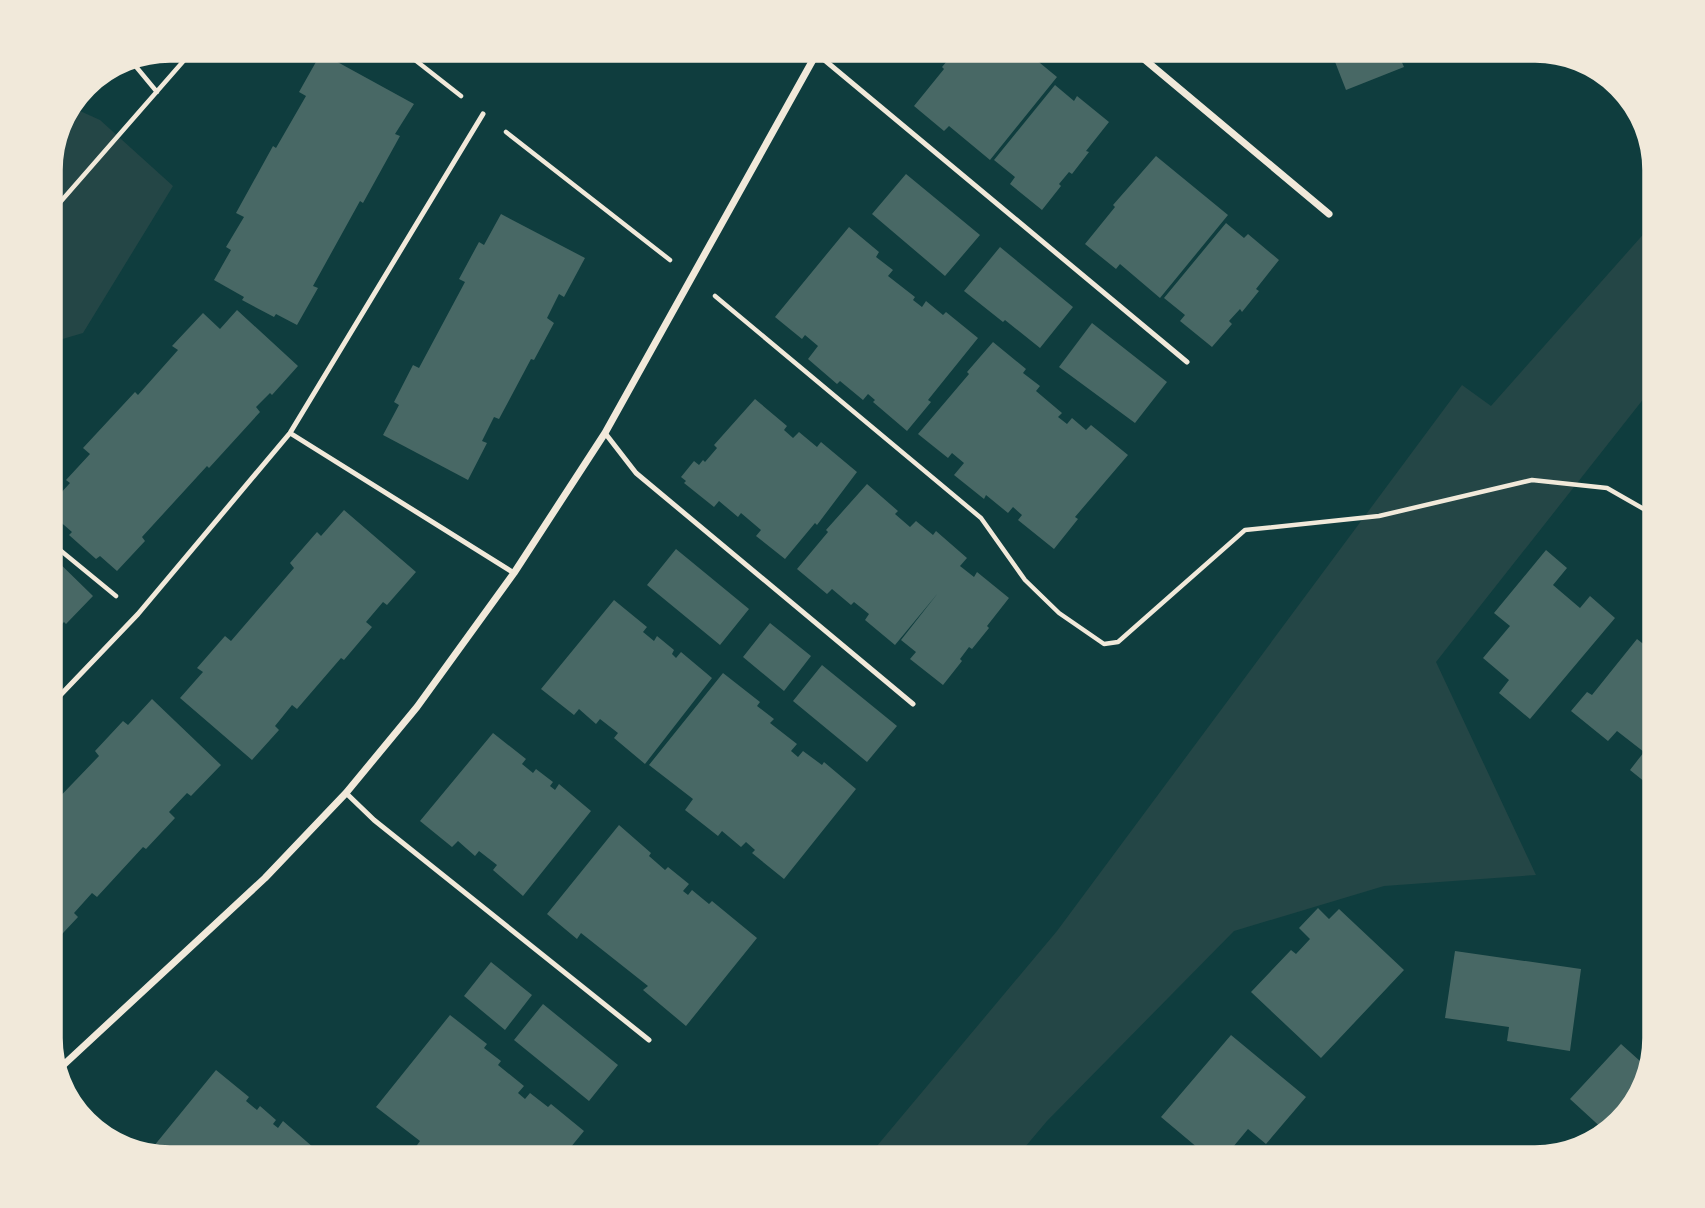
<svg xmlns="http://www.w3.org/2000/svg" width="1705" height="1208" viewBox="0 0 1705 1208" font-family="Ubuntu,sans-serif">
	<rect width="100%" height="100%" fill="#0f3d3e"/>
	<path fill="#244646" d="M 69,106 L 100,120 L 173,186 L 83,333 L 49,343 L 49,161 L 61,117 Z
		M 1656,220 L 1656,383 L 1436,662 L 1536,875 L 1384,886 L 1234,931 L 1047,1121 L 1015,1159 L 866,1159 L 1057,931 L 1462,385 L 1491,406 Z"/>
	<path fill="#486865" d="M 957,49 L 1023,49 L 1057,77 L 990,160 L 949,126 L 944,131 L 914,106 L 944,69 L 942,67 Z
		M 1260,49 L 1293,49 L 1264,60 Z
		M 1330,49 L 1396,49 L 1404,67 L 1346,90 Z
		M 321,53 L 414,104 L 395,134 L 400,136 L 363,203 L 360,201 L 313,286 L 318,288 L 297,325 L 276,314 L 274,317 L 242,300 L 244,297 L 214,280 L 231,250 L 226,247 L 244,217 L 236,213 L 273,146 L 276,148 L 306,96 L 299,92 Z
		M 1055,85 L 1074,101 L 1077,96 L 1109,122 L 1086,151 L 1089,152 L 1072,174 L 1069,172 L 1059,184 L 1061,186 L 1042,210 L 1010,184 L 1015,177 L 994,160 Z
		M 1156,156 L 1228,215 L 1160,298 L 1120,264 L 1116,269 L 1085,244 L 1115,207 L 1113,205 Z
		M 906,174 L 980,235 L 945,276 L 872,214 Z
		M 501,214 L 585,258 L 564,297 L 559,294 L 547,318 L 554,323 L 534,360 L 531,359 L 499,419 L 494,417 L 482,441 L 487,443 L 468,480 L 383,435 L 399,405 L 394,402 L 413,365 L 419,368 L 465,282 L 459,279 L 479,242 L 484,245 Z
		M 1226,223 L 1244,238 L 1248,234 L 1279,260 L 1256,289 L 1259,291 L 1242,312 L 1240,309 L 1229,321 L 1232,324 L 1212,347 L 1180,321 L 1185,315 L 1164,298 Z
		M 849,227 L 879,252 L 876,257 L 893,270 L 888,276 L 915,297 L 913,300 L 922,307 L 926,301 L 943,315 L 946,312 L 978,338 L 928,400 L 931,402 L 907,431 L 873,402 L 875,400 L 868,394 L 863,400 L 840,381 L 837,384 L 808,359 L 818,346 L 805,335 L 802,339 L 775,317 Z
		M 1000,247 L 1073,307 L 1040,348 L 1005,320 L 1003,322 L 964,291 Z
		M 237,310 L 298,366 L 272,395 L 270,393 L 256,407 L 260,412 L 209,468 L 207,466 L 142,537 L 145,541 L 117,571 L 100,556 L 96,559 L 69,535 L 72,532 L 49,512 L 49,506 L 70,483 L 66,480 L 90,454 L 83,448 L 135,392 L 138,395 L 178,350 L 172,346 L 203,313 L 220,329 Z
		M 1092,323 L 1167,382 L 1135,423 L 1059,367 Z
		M 993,342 L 1026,369 L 1023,373 L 1040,386 L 1036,391 L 1062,413 L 1058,417 L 1067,424 L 1072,418 L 1086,430 L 1091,425 L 1128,455 L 1075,517 L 1078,519 L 1054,549 L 1018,520 L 1022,515 L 1013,507 L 1008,513 L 986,495 L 984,499 L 954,475 L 964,463 L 952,453 L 948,458 L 918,434 L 969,374 L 967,372 Z
		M 755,399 L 787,426 L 784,430 L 793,438 L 799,432 L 817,447 L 821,442 L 857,472 L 817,525 L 815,523 L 785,559 L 756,536 L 761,530 L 741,513 L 738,517 L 719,501 L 714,507 L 684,483 L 686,481 L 681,477 L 694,461 L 699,465 L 703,460 L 705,462 L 717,448 L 714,445 Z
		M 867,484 L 898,511 L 895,514 L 910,527 L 916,521 L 933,535 L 936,531 L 967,558 L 960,566 L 974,577 L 977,572 L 1009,598 L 987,626 L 989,628 L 972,649 L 969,647 L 960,659 L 962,661 L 943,685 L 910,659 L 916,652 L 901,640 L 938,593 L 895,645 L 865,620 L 869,614 L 854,602 L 851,605 L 832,589 L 827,594 L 797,569 L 828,532 L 826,530 Z
		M 344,510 L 416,572 L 387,605 L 383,602 L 366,622 L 372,627 L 344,660 L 341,658 L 297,709 L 292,705 L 275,726 L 279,730 L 252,760 L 180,698 L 203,672 L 197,668 L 225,636 L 231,641 L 294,568 L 290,563 L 317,532 L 321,536 Z
		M 676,549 L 749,609 L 720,645 L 647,585 Z
		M 1546,550 L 1567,568 L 1553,585 L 1580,608 L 1590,596 L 1615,618 L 1530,719 L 1499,693 L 1509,680 L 1483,658 L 1510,626 L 1494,613 Z
		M 49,553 L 93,596 L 66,624 L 64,622 L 50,636 L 54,641 L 49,645 Z
		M 614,600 L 647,627 L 643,632 L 654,641 L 657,636 L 674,650 L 672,654 L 676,658 L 681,652 L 712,678 L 645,764 L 614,738 L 618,733 L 600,719 L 596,724 L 579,709 L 574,715 L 541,689 Z
		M 770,623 L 811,656 L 784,691 L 743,657 Z
		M 1637,639 L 1656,654 L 1656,791 L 1630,770 L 1644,752 L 1617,731 L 1608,741 L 1571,711 L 1587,692 L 1592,695 Z
		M 822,665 L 897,726 L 867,762 L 793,701 Z
		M 723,673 L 760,702 L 757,706 L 774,719 L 770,723 L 797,744 L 791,751 L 798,757 L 803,751 L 822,765 L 824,762 L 856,789 L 784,879 L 752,853 L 755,850 L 746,842 L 741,847 L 722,831 L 718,836 L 685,810 L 693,799 L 649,765 Z
		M 152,699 L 221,765 L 191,796 L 187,793 L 169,812 L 175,818 L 146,849 L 143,847 L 97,897 L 92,893 L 74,913 L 78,917 L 49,948 L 49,808 L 99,756 L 95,751 L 123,721 L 128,725 Z
		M 493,733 L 526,759 L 522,764 L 533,773 L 536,769 L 553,782 L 550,786 L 555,790 L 559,784 L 591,811 L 523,896 L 493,870 L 497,865 L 479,851 L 475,856 L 458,841 L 452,847 L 420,821 Z
		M 619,825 L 651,853 L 649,856 L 665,870 L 668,867 L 689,884 L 683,891 L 688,895 L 692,890 L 709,904 L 712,901 L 757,938 L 686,1026 L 643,990 L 648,986 L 581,933 L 577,939 L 547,914 Z
		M 1318,908 L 1329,919 L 1339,909 L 1404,970 L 1321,1058 L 1251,992 L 1291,950 L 1296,954 L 1310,939 L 1299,928 Z
		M 1455,951 L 1581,969 L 1570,1051 L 1507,1041 L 1509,1027 L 1445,1018 Z
		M 491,962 L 532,995 L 505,1030 L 464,996 Z
		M 543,1004 L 618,1065 L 589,1101 L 514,1040 Z
		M 450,1015 L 487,1044 L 484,1048 L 501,1061 L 498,1065 L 524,1086 L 518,1093 L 525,1099 L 530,1093 L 548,1107 L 551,1104 L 584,1131 L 561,1159 L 421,1159 L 412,1152 L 420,1141 L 376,1107 Z
		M 1231,1035 L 1306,1097 L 1266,1144 L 1248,1129 L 1223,1159 L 1211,1159 L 1161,1117 Z
		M 1621,1044 L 1640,1061 L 1653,1047 L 1631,1111 L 1606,1132 L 1570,1099 Z
		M 216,1070 L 249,1097 L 246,1101 L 257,1110 L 260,1106 L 276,1120 L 273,1124 L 278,1128 L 283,1121 L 314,1148 L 306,1159 L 169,1159 L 149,1152 Z"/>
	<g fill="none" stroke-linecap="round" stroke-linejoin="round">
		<path stroke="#f1e9da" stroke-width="4.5" d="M 401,49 L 461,96
			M 133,63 L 157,92
			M 506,132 L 670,260
			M 49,215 L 194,49
			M 715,296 L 981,518 L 1025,580 L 1059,613 L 1104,644 L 1118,642 L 1245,530 L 1379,516 L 1532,480 L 1607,488 L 1656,516
			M 49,541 L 116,596"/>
		<path stroke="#f1e9da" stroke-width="5" d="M 816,53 L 1187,362
			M 290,433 L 514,573
			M 605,433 L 636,473 L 913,704
			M 49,707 L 138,614 L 290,433 L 483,114
			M 346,793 L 374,820 L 649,1040"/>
		<path stroke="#f1e9da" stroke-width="7" d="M 1132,49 L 1329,214
			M 57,1071 L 265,878 L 346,793 L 417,707 L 514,573 L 605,433 L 819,49"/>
	</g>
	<path d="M0 0H1705V1208H0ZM170 61H1535A109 109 0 0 1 1644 170V1038A109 109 0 0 1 1535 1147H170A109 109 0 0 1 61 1038V170A109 109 0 0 1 170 61Z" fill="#f1e9da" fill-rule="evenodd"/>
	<path fill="none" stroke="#f1e9da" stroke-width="3.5" d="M170 61H1535A109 109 0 0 1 1644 170V1038A109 109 0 0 1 1535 1147H170A109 109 0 0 1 61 1038V170A109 109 0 0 1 170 61Z"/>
</svg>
